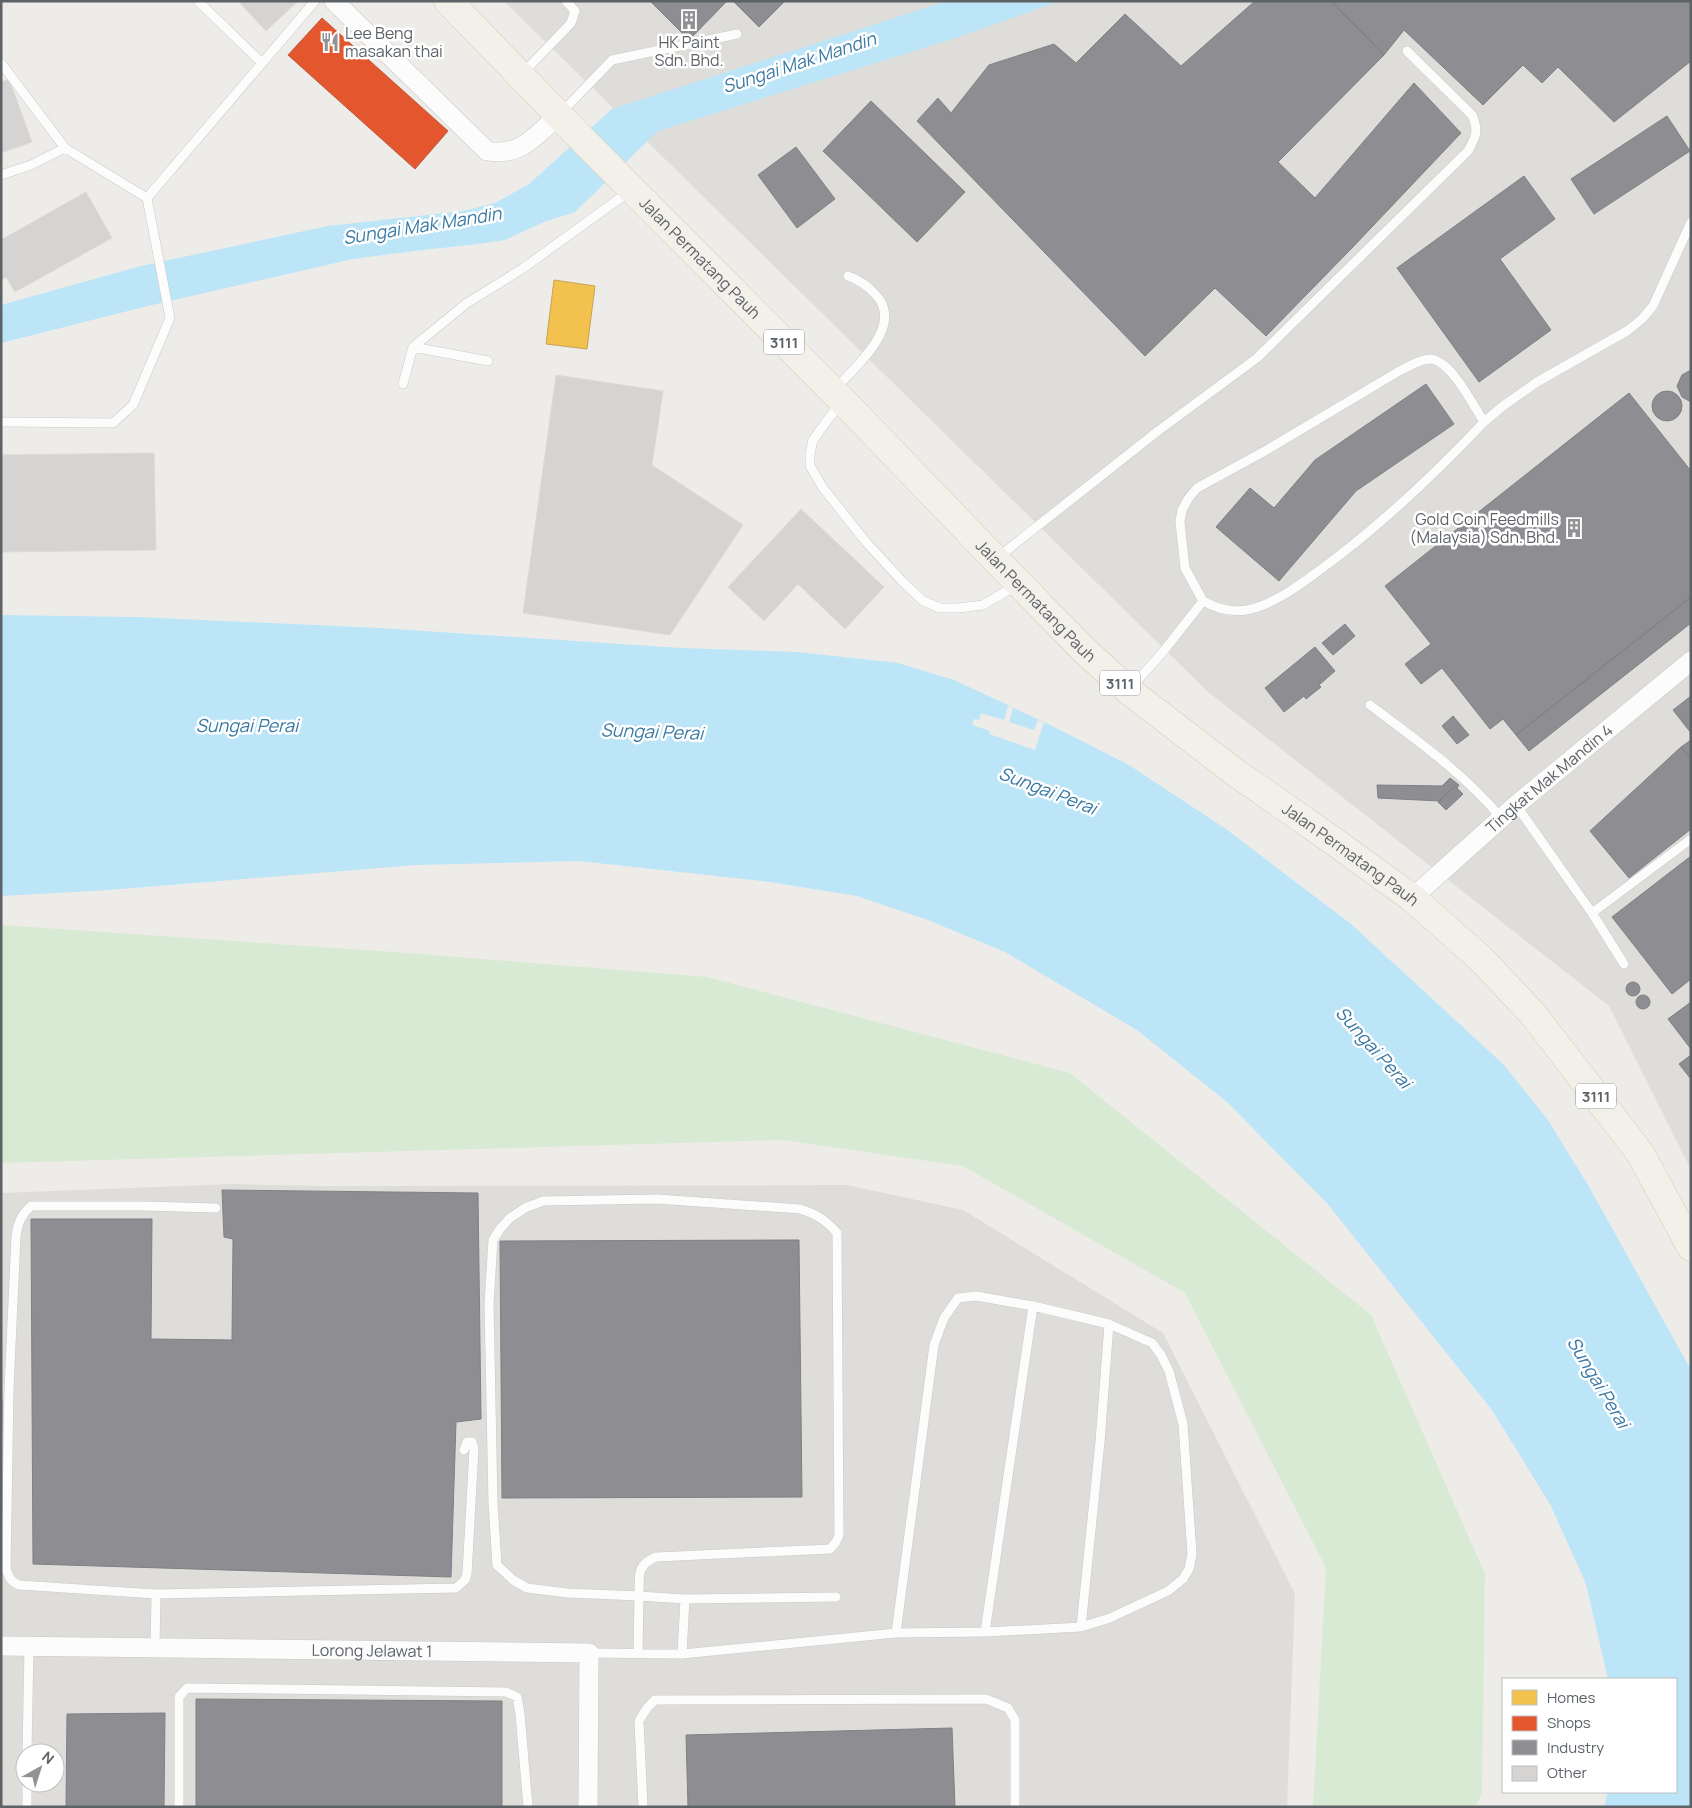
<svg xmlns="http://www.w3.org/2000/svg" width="1692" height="1808" viewBox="0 0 1692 1808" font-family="Manrope,sans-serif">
	<rect width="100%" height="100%" fill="#eeece8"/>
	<path fill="#dfddd9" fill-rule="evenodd" d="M 504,1 L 1691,1 L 1691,1170 L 1609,1006 L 1207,691 Z
		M 232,1184 L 321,1186 L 847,1185 L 963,1210 L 1163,1333 L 1295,1594 L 1287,1807 L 1,1807 L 1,1193 ZM 25,1753 L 55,1753 L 55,1783 L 25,1783 Z"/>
	<path fill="#d8ead3" d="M 1,925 L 408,953 L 707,977 L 1070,1073 L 1371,1315 L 1485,1574 L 1482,1793 L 1476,1807 L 1313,1807 L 1326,1568 L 1185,1293 L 963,1166 L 783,1140 L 1,1163 Z"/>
	<path fill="#bce5f8" d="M 947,1 L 1060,1 L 956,38 L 658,131 L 575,212 L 544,222 L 505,240 L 478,244 L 414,251 L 353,259 L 152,305 L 1,343 L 1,305 L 141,266 L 328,226 L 463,211 L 495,203 L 529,184 L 612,109 Z
		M 1,615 L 137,617 L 380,628 L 681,648 L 797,652 L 898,663 L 954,680 L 1044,722 L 1129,765 L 1226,829 L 1351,924 L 1504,1065 L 1548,1120 L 1588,1185 L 1691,1370 L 1691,1807 L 1604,1807 L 1608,1792 L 1676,1792 L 1676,1679 L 1608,1679 L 1586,1584 L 1551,1506 L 1492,1410 L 1326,1202 L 1227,1102 L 1137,1030 L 1005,952 L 928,920 L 857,896 L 770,882 L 579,861 L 416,865 L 109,890 L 1,896 Z"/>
	<path fill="#eeece8" d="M 1008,706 L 1013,708 L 1009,722 L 1034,730 L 1038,720 L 1044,722 L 1035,750 L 989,734 L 990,731 L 972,725 L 974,719 L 979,720 L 981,713 L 1004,720 Z"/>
	<path fill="#f2c14e" stroke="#c5a456" d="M 554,280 L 595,286 L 587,349 L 546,344 Z"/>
	<path fill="#e4572e" stroke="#bc5a3f" d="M 322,18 L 448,131 L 415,169 L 288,55 Z"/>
	<path fill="#8d8d92" stroke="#7f8085" d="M 650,1 L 727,1 L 689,40 Z
		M 733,1 L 785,1 L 759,27 Z
		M 1255,1 L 1331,1 L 1384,55 L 1278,162 L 1315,198 L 1414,83 L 1461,133 L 1351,249 L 1266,336 L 1215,288 L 1145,356 L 917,121 L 938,98 L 951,113 L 989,65 L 1054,44 L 1076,63 L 1125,14 L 1181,66 Z
		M 1331,1 L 1691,1 L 1691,61 L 1614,122 L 1558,67 L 1542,83 L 1523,65 L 1483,105 L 1404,30 L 1384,55 Z
		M 871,101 L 965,192 L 917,242 L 823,151 Z
		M 1667,116 L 1690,151 L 1594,214 L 1571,179 Z
		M 796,147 L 835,199 L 797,228 L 758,175 Z
		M 1524,176 L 1555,219 L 1500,259 L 1551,330 L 1479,382 L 1397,268 Z
		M 1689,371 L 1691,371 L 1691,402 L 1682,397 L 1677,386 L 1682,375 Z
		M 1426,384 L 1454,424 L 1356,491 L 1279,581 L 1216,527 L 1250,488 L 1274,508 L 1315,460 Z
		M1652 406a15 15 0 1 1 30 0a15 15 0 1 1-30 0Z
		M 1629,393 L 1691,471 L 1691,597 L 1516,735 L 1503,719 L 1490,729 L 1442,668 L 1421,684 L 1405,664 L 1431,644 L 1385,586 Z
		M 1691,597 L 1691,623 L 1529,751 L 1516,735 Z
		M 1345,624 L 1355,636 L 1333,655 L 1322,643 Z
		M 1315,647 L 1335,671 L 1319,685 L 1321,687 L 1306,699 L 1304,696 L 1284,712 L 1265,688 Z
		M 1691,696 L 1691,733 L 1673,710 Z
		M 1453,716 L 1469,735 L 1457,744 L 1442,726 Z
		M 1691,740 L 1691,759 L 1681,747 Z
		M 1681,747 L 1691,759 L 1691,829 L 1629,878 L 1590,831 Z
		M 1450,778 L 1459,785 L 1457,788 L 1455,786 L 1440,801 L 1378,798 L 1377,785 L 1442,786 Z
		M 1455,786 L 1463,794 L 1446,810 L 1438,802 Z
		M 1691,856 L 1691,979 L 1672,994 L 1612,917 Z
		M1626 989a7 7 0 1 1 14 0a7 7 0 1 1-14 0Z
		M1636 1002a7 7 0 1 1 14 0a7 7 0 1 1-14 0Z
		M 1691,1002 L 1691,1049 L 1668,1019 Z
		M 1691,1055 L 1691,1079 L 1679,1064 Z
		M 222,1190 L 478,1193 L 481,1419 L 456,1422 L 451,1577 L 33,1564 L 31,1219 L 152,1219 L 151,1339 L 232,1340 L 233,1239 L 224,1237 Z
		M 799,1240 L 802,1497 L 502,1498 L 500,1241 Z
		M 1,1399 L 2,1399 L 1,1476 Z
		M 196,1699 L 502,1701 L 502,1807 L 196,1807 Z
		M 165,1713 L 164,1807 L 66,1807 L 67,1714 Z
		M 952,1728 L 955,1807 L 688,1807 L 686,1735 Z"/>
	<path fill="#d5d4d2" stroke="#dddbd8" d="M 238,1 L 298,1 L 266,31 Z
		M 9,79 L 32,142 L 1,153 L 1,82 Z
		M 86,192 L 112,238 L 15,292 L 6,277 L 1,280 L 1,240 Z
		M 556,375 L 663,391 L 652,465 L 743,525 L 670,635 L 523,613 Z
		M 154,453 L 156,550 L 1,552 L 1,455 Z
		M 801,509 L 884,587 L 845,629 L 798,584 L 764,621 L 728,587 Z"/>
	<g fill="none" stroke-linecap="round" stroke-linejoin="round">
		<g stroke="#c9c9c9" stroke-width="10">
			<path id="service" d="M 198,1 L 262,63
				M 1,63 L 65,148 L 147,198
				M 522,74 L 571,23 L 575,11 L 566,1
				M 561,113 L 612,60 L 737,34
				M 1,175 L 31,165 L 65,148
				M 413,347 L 488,361
				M 403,384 L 413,347 L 467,303 L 522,269 L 630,191
				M 835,389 C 854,368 905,326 876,295 C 868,286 860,280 848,276
				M 840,403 L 813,440 L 810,454 L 810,466 L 823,488 L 866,542 L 901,580 L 923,601 L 940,608 L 958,608 L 983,605 L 1017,585
				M 1,422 L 113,423 L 133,405 L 170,318 L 147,198 L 315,1
				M 997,558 L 1158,431 L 1257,358 L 1468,151 C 1476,136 1479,132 1472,115 L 1407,51
				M 1203,601 C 1221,611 1238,614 1258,607 C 1281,599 1301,584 1320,570 C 1380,526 1433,476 1484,422
				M 1130,689 L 1162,653 L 1203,601 L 1185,568 L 1180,522 L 1182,510 L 1188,499 L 1197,488 L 1265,451 L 1401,370 C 1410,366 1420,359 1430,359 C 1451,360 1473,405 1484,422 L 1503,406 L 1537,382 L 1627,331 L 1642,319 L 1653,306 L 1691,222
				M 1370,705 C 1416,740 1464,773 1501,818
				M 1516,805 L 1592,913 L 1624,964
				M 1592,913 L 1691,839
				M 1033,1306 L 1109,1324 L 1100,1442 L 1081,1627
				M 156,1594 L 456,1588 L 465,1580 L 467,1574 L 474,1449 L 472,1442 L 467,1442 L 464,1450
				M 896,1633 L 934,1345 L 944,1318 L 958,1298 L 976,1296 L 1033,1306 L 985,1632
				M 155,1648 L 156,1594 L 19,1585 C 11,1582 9,1577 6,1569 L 9,1389 L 16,1236 C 18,1223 21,1215 31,1206 L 144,1206 L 216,1208
				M 589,1653 L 682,1654 L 896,1633 L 985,1632 L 1081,1627 L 1110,1618 L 1168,1591 L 1183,1579 L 1189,1569 L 1192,1554 L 1183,1424 L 1169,1371 L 1161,1355 L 1152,1343 L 1109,1324
				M 638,1653 L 639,1596 L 567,1593 L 527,1588 L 513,1580 L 497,1565 L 493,1503 L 489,1304 L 493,1240 L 500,1229 L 510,1218 L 525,1208 L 543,1201 L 657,1199 L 800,1209 C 816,1214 826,1220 837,1233 L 839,1535 L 836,1542 L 830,1549 L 656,1557 C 635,1566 640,1576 639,1596 L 685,1599 L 836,1597
				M 682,1654 L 685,1599
				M 27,1753 L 29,1647
				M 27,1807 L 27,1783
				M 179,1807 L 179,1697 L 187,1688 L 506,1692 L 517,1697 L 520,1714 L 528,1807
				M 643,1807 L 639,1721 L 647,1708 L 655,1700 L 986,1699 L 1008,1708 L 1015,1720 L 1015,1807"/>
		</g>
		<g stroke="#c9c9c9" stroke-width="20">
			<g id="minor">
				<path d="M 334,1 L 487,151 C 521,157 535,136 559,115"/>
				<path id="s1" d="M 1412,898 L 1516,805 L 1691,661"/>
				<path id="s2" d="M 1,1646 L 589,1653 L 588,1807"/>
			</g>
		</g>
		<g stroke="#d6cab5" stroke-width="29">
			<g id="primary">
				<path id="s3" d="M 448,1 L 580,137 L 842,400 L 995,559 L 1084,650 L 1129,691 L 1236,773 L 1325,835 L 1412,898 L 1481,959 L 1532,1013 L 1640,1153 L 1691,1247"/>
			</g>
		</g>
		<use href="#service" stroke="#fcfcfc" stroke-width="9"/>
		<use href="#minor" stroke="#fcfcfc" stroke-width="19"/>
		<use href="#primary" stroke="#f3f0e9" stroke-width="28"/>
	</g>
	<defs>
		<g id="building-bare" transform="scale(1.5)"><path d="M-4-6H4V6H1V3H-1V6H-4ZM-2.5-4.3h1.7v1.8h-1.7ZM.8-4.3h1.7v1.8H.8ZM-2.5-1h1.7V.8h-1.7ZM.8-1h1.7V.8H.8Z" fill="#909294" stroke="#fff" stroke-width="2.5" paint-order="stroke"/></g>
		<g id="restaurant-bare" transform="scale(1.5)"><path d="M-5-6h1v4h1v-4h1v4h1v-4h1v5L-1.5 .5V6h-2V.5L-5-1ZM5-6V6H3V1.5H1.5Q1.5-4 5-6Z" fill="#909294" stroke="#fff" stroke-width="2.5" paint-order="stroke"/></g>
	</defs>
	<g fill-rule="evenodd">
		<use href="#building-bare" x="689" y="20"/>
		<use href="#restaurant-bare" x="330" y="42"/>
		<use href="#building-bare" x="1574" y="528"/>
	</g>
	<g text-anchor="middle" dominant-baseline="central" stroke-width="5" stroke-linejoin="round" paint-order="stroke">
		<g fill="#fff" stroke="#8e9195" stroke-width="1">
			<rect x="764" y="329.5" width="40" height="25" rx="4"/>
			<rect x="1100" y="670.5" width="40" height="25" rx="4"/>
			<rect x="1576" y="1083.5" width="40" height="25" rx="4"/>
		</g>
		<g font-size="15" font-weight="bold" fill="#5d6267">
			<text x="784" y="342">3111</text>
			<text x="1120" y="683">3111</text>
			<text x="1596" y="1096">3111</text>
		</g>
		<g font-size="16" fill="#5d6267" stroke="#fff" text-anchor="start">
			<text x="345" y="33">Lee Beng<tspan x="345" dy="18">masakan thai</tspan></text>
			<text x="689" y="42" text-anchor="middle">HK Paint<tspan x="689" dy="18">Sdn. Bhd.</tspan></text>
			<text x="1559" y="519" text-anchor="end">Gold Coin Feedmills<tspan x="1559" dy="18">(Malaysia) Sdn. Bhd.</tspan></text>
		</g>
		<g font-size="16" fill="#5d6267" stroke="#fff">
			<text stroke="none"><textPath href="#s3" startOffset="360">Jalan Permatang Pauh</textPath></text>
			<text stroke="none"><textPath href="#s3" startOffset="840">Jalan Permatang Pauh</textPath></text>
			<text stroke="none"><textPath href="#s1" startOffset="182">Tingkat Mak Mandin 4</textPath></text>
			<text stroke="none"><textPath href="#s3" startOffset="1245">Jalan Permatang Pauh</textPath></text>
			<text stroke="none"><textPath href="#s2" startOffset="371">Lorong Jelawat 1</textPath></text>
		</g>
		<g font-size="18" font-style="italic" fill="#3979a3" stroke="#fff">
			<text transform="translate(799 62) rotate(-18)">Sungai Mak Mandin</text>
			<text transform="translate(422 225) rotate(-9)">Sungai Mak Mandin</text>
			<text x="247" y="725">Sungai Perai</text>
			<text transform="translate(652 731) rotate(2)">Sungai Perai</text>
			<text transform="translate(1048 790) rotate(21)">Sungai Perai</text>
			<text transform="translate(1374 1047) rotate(48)">Sungai Perai</text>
			<text transform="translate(1599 1382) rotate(59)">Sungai Perai</text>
		</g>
	</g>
	<rect width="1692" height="1808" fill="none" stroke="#5d6267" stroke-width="5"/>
	<rect x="1502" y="1678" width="175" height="115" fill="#ffffff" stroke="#bec0c2"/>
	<rect x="1512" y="1690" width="25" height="15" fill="#f2c14e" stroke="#bec0c2"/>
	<text x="1547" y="1703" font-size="15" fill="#5d6267">Homes</text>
	<rect x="1512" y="1716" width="25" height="15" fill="#e4572e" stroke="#bec0c2"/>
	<text x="1547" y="1728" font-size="15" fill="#5d6267">Shops</text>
	<rect x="1512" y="1740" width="25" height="15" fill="#8d8d92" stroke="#bec0c2"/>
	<text x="1547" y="1753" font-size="15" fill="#5d6267">Industry</text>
	<rect x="1512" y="1766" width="25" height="15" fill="#d5d4d2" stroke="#bec0c2"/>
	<text x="1547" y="1778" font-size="15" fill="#5d6267">Other</text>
	<g transform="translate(40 1768) rotate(39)"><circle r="24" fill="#ffffff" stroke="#bec0c2"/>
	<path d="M0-4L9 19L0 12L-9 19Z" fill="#909294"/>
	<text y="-8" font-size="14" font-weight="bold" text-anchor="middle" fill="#5d6267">N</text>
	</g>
</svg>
